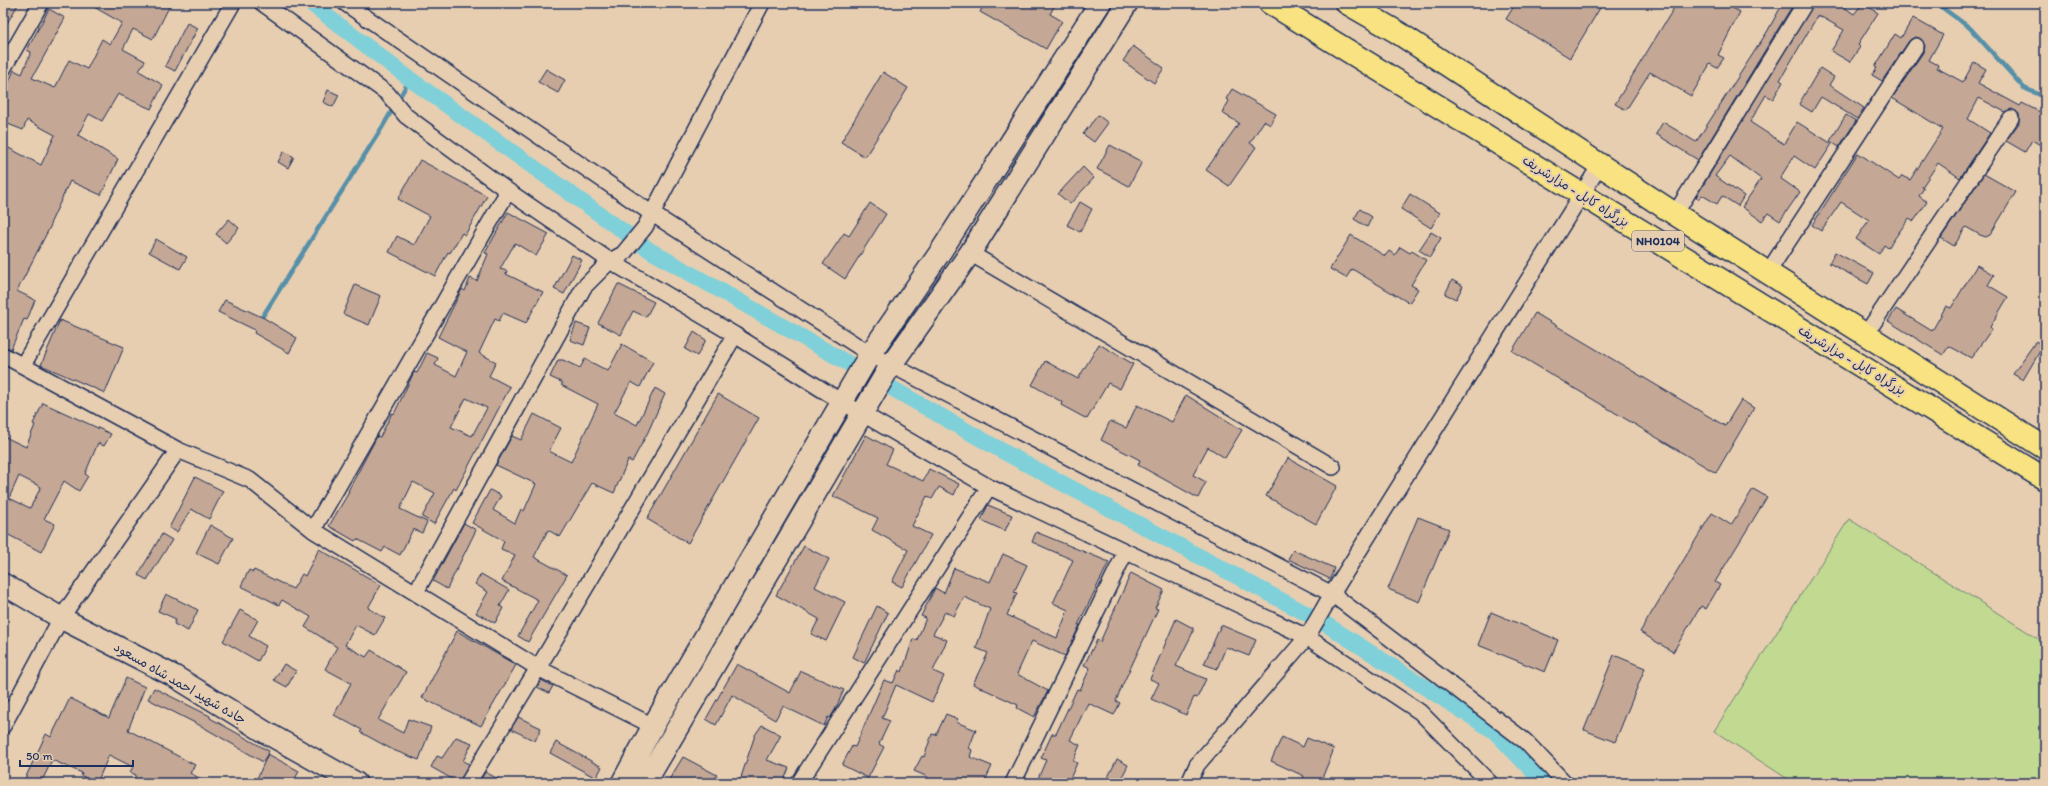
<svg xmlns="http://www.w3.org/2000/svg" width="2048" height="786" viewBox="0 0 2048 786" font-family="Itim,'Playpen Sans Arabic',sans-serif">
	<rect width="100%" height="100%" fill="#e8ceb0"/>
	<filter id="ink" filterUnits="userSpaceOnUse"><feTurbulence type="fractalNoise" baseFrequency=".025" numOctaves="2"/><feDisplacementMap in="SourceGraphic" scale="8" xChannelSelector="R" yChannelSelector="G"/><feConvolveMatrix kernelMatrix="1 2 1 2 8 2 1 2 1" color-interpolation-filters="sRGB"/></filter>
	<g filter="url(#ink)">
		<path fill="#c1d990" stroke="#6e8477" d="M 1849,519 L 2045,643 L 2045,783 L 1794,783 L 1714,731 Z"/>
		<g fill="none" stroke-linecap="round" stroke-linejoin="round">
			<path stroke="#5790a8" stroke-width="4.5" d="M 1936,3 L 1970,28 L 2024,88 L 2045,97
				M 259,322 L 383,126 L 410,79"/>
			<path stroke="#7fd0d9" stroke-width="16" d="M 310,3 L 410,79 L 651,251 L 1004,452 L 1324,623 L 1494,731 L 1544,783"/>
		</g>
		<path fill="#c4a794" stroke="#1b2f5e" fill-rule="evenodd" d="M 3,3 L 19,3 L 3,30 Z
			M 87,3 L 171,3 L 153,39 L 133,29 L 123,49 L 145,61 L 139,71 L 163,85 L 151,109 L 118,94 L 102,121 L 89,114 L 78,135 L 118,159 L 101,195 L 70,181 L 50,224 L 51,225 L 17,291 L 35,300 L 27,320 L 24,319 L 11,349 L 3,346 L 3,145 L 41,165 L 55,135 L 27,120 L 23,130 L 3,122 L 3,85 L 7,86 L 14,70 L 22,74 L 31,52 L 27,50 L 49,9 L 65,18 L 32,78 L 55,88 L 69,60 L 87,69 L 102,39 L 110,44 L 122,23 Z
			M 985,3 L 1056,3 L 1050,14 L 1062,21 L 1046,49 L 980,12 Z
			M 1516,3 L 1603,3 L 1570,58 L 1506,19 Z
			M 1677,3 L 1723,3 L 1740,12 L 1718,55 L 1724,58 L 1717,68 L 1710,64 L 1691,96 L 1650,72 L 1626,110 L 1615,104 Z
			M 1783,3 L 1794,3 L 1698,160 L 1656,134 L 1663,122 L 1696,142 L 1767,32 Z
			M 1814,3 L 1838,3 L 1854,14 L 1863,3 L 1878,13 L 1860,41 L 1858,45 L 1860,47 L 1850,62 L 1831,51 L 1844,30 L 1818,15 L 1780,80 L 1783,82 L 1773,99 L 1766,95 L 1750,122 L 1784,144 L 1797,122 L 1832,144 L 1815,170 L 1794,156 L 1780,178 L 1800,192 L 1780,221 L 1768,213 L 1762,221 L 1742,207 L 1761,179 L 1730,156 L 1715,176 L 1744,196 L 1738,206 L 1722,196 L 1717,204 L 1702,195 L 1698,199 L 1696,197 Z
			M 1913,18 L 1943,35 L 1929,60 L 1938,65 L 1937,68 L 1963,82 L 1974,62 L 1986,69 L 1978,83 L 2020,106 L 2022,103 L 2042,113 L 2041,116 L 2045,118 L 2045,148 L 2032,140 L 2025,152 L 2006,141 L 2019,123 L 2019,114 L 2012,109 L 2005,112 L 1979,98 L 1968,119 L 1990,133 L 1960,178 L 1938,163 L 1922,187 L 1924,188 L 1919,196 L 1927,202 L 1914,221 L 1909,218 L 1888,248 L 1884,245 L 1879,254 L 1856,239 L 1869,220 L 1841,202 L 1821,231 L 1812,225 L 1858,153 L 1899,180 L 1902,176 L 1910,180 L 1943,129 L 1892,98 L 1924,51 L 1925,46 L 1921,39 L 1916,37 L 1909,41 L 1882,81 L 1872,75 L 1877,68 L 1875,67 L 1895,34 L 1901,38 Z
			M 187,23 L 198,28 L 175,71 L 165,66 Z
			M 1133,46 L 1164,68 L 1154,83 L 1123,61 Z
			M 1820,68 L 1834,77 L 1829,85 L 1864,108 L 1857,119 L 1821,97 L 1812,112 L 1799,104 Z
			M 546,69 L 565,80 L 558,93 L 538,82 Z
			M 883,72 L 908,88 L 865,157 L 841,142 Z
			M 1232,89 L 1276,114 L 1270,125 L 1264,121 L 1250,143 L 1256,147 L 1229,186 L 1206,170 L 1239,123 L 1222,113 L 1229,101 L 1226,99 Z
			M 328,90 L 339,95 L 333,107 L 323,102 Z
			M 1098,115 L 1108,123 L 1094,142 L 1083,134 Z
			M 1846,115 L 1856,121 L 1839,147 L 1830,141 Z
			M 1110,145 L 1142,162 L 1129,186 L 1097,169 Z
			M 284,151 L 294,157 L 288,168 L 278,162 Z
			M 420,160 L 487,196 L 465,235 L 462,233 L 450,253 L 448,252 L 435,276 L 389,252 L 397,236 L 414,245 L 430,216 L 398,199 Z
			M 1083,167 L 1094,178 L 1070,204 L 1058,194 Z
			M 1984,174 L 2016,192 L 1990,235 L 1986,237 L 1980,235 L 1966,227 L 1954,246 L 1941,238 Z
			M 1410,194 L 1440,213 L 1431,228 L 1401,209 Z
			M 1080,202 L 1092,209 L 1080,232 L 1067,225 Z
			M 870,203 L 886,214 L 845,279 L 823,264 L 844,233 L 849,236 Z
			M 1360,209 L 1372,217 L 1367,227 L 1354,219 Z
			M 508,212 L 549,234 L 536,256 L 515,243 L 500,269 L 507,271 L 506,274 L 543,292 L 526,323 L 503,313 L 499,321 L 495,319 L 479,353 L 496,362 L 489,376 L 510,387 L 456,490 L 454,488 L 434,524 L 422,517 L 435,493 L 413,482 L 400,509 L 427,522 L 422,533 L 413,529 L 400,555 L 385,547 L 382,552 L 357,539 L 355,541 L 329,526 L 349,492 L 348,491 L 373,444 L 377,436 L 380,437 L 392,413 L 394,414 L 413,374 L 414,372 L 417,373 L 427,353 L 438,358 L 435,365 L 456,376 L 467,352 L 438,337 L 462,289 L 465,291 L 470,278 L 477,281 L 488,254 L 485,253 ZM 466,398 L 487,408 L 472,436 L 451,427 Z
			M 229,219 L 239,228 L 226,243 L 216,234 Z
			M 1431,232 L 1441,238 L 1430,257 L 1419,250 Z
			M 1351,235 L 1385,256 L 1389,251 L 1395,255 L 1400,247 L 1410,253 L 1412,251 L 1426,260 L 1411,285 L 1418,289 L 1409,303 L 1352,269 L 1346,278 L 1330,269 Z
			M 156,239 L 187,257 L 180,269 L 149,252 Z
			M 1835,252 L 1874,273 L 1868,284 L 1829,263 Z
			M 572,255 L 582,260 L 564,294 L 554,289 Z
			M 1977,265 L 1994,275 L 1988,285 L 2008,297 L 1990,327 L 1992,329 L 1971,358 L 1949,346 L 1943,355 L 1888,321 L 1896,309 L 1932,331 L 1946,306 L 1951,308 Z
			M 1452,280 L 1463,286 L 1456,299 L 1445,294 Z
			M 618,284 L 654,302 L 646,317 L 633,311 L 621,335 L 598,323 Z
			M 355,285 L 381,296 L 369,325 L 343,314 Z
			M 225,300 L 264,318 L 297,338 L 289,353 L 254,333 L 255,330 L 218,312 Z
			M 1535,313 L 1725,426 L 1741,400 L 1754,408 L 1716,473 L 1512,351 Z
			M 60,320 L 124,347 L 105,393 L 41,365 Z
			M 576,323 L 590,328 L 584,345 L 570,340 Z
			M 694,332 L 706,340 L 697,356 L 685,349 Z
			M 2036,341 L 2043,346 L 2023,380 L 2013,374 Z
			M 622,344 L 653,362 L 640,387 L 631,382 L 614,413 L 637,425 L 655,388 L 665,394 L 648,432 L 632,462 L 628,460 L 614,493 L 592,483 L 560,537 L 548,530 L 534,557 L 567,575 L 528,642 L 518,636 L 538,600 L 502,581 L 515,555 L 501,549 L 504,541 L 472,523 L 490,490 L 501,496 L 493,510 L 515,523 L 521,509 L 524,511 L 536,484 L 496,465 L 512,436 L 521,440 L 534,414 L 561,428 L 549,451 L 571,462 L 598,404 L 561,385 L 563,383 L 550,377 L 558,360 L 563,360 L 580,368 L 585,359 L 608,371 Z
			M 1099,344 L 1133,364 L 1120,389 L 1108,383 L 1087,419 L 1061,405 L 1062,402 L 1032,385 L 1045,361 L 1078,379 Z
			M 718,394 L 759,418 L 688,543 L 647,519 Z
			M 1186,395 L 1242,430 L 1225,458 L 1208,447 L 1193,475 L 1206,482 L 1198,498 L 1138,465 L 1140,460 L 1101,440 L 1110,421 L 1126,428 L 1137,405 L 1172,422 Z
			M 43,403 L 111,434 L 104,446 L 98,443 L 85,474 L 88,476 L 79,491 L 64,481 L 44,519 L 55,524 L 41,552 L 3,532 L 3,436 L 26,447 L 35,425 L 33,424 ZM 19,476 L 41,487 L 30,508 L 9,498 Z
			M 866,435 L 893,450 L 886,464 L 923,481 L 929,469 L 959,484 L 954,495 L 939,487 L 932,499 L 927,496 L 912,526 L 931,535 L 902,587 L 892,582 L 908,550 L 872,530 L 878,518 L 833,496 Z
			M 1288,458 L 1337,486 L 1316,524 L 1266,496 Z
			M 195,477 L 223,491 L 209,519 L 191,509 L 177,532 L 169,528 Z
			M 1753,489 L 1767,497 L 1715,582 L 1720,585 L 1706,609 L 1701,606 L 1673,652 L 1640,632 L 1712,513 L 1731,525 Z
			M 988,505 L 1012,515 L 1005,531 L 981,520 Z
			M 1418,517 L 1449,529 L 1419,602 L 1388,589 Z
			M 464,523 L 476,530 L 447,589 L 433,581 Z
			M 210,525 L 233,538 L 219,564 L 196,553 Z
			M 1036,532 L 1109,562 L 1078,625 L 1080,625 L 1065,656 L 1032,641 L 1017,674 L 1048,691 L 1034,717 L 1017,708 L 1018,705 L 973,684 L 988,653 L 976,648 L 990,609 L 964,597 L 954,616 L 945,612 L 933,634 L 947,640 L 933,671 L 944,676 L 932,702 L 896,685 L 882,718 L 890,721 L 879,744 L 884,747 L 868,778 L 842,765 L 852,746 L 855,747 L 884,680 L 893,683 L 899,670 L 902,672 L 913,639 L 917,640 L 926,618 L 921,616 L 935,588 L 944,593 L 954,568 L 990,582 L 1003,554 L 1027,565 L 1014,592 L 1017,593 L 1007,615 L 1057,638 L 1068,610 L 1053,603 L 1073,560 L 1032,542 Z
			M 162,534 L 172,540 L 147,580 L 138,575 Z
			M 804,546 L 829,559 L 815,587 L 845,602 L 826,641 L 811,634 L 819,619 L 776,595 Z
			M 319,549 L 381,585 L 368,608 L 385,618 L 375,635 L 356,625 L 345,645 L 366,657 L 371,650 L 406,672 L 378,720 L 403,733 L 408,719 L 431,727 L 419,760 L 393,750 L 360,732 L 362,730 L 334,715 L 351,683 L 325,669 L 337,647 L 305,627 L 311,617 L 282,600 L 279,605 L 241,586 L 249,570 L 253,572 L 254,570 L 293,589 L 302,574 L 305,576 Z
			M 1293,550 L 1334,568 L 1330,579 L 1288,559 Z
			M 1131,573 L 1164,590 L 1155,608 L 1158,609 L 1122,686 L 1116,701 L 1120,703 L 1114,715 L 1088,703 L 1070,740 L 1080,745 L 1073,761 L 1077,763 L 1068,783 L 1036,783 L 1046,760 L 1041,758 L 1052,734 L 1056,734 L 1077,689 L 1080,690 L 1090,668 L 1084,665 L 1097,640 L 1100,642 Z
			M 481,574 L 509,590 L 500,606 L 503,608 L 495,623 L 476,613 L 488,592 L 475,584 Z
			M 166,594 L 198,610 L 188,631 L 174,624 L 176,619 L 158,611 Z
			M 877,606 L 888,613 L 864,663 L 853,657 Z
			M 240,610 L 258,620 L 249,636 L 266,646 L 258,661 L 223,641 Z
			M 1491,612 L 1558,640 L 1545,672 L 1478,645 Z
			M 1176,619 L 1193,628 L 1193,632 L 1176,666 L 1206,679 L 1197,698 L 1194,697 L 1186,715 L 1151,699 L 1159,683 L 1150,679 Z
			M 1221,625 L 1256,640 L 1249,656 L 1226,647 L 1217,669 L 1204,664 Z
			M 457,631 L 516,665 L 481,726 L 422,698 Z
			M 1614,655 L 1645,668 L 1615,742 L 1584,730 Z
			M 284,664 L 296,671 L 287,687 L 274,680 Z
			M 737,664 L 790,693 L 801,671 L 844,690 L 835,710 L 830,718 L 828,717 L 824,726 L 783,706 L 775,720 L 732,695 L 716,725 L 706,719 Z
			M 126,678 L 145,687 L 128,730 L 195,765 L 190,773 L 208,783 L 132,783 L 136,775 L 130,772 L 133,767 L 109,755 L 97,783 L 82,783 L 85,777 L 81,776 L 82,773 L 52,760 L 41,783 L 23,783 L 46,734 L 51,737 L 70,698 L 109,718 Z
			M 541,680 L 553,686 L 549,693 L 537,687 Z
			M 154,688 L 210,716 L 210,718 L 269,751 L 263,762 L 203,727 L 148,699 Z
			M 946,714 L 958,719 L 956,722 L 976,730 L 969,748 L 972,750 L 970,757 L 992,766 L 984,783 L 925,783 L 928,777 L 914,771 L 922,756 L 924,757 L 932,734 L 936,735 Z
			M 518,717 L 541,728 L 535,741 L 511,729 Z
			M 762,725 L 781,735 L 767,760 L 789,768 L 783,783 L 739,783 L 755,735 Z
			M 456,737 L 472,743 L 463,761 L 469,764 L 459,783 L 431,767 L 437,756 L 442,758 Z
			M 1282,737 L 1303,747 L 1307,738 L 1334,749 L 1320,783 L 1301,783 L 1304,776 L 1271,761 Z
			M 556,742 L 602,767 L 596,778 L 550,753 Z
			M 268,754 L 299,771 L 293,783 L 255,783 Z
			M 683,757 L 717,775 L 712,783 L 667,783 Z
			M 1117,759 L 1128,765 L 1119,783 L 1105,783 Z
			M 485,772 L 506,783 L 479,783 Z"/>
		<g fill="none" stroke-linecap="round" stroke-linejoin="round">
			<g stroke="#1b2f5e" stroke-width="18">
				<path id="street" d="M 262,3 L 387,93 L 406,116 L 508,191 L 610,261 L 735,335 L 842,402 L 989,487 L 1307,637 L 1420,712 L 1490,783
					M 345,3 L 651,213 L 870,354 L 1332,594 L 1525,741 L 1565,783
					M 3,69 L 41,3
					M 1675,214 L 1805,3
					M 970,253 L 1333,467
					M 1768,272 L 1916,46
					M 1866,334 L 2011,118
					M 3,355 L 178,450 L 250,480 L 313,530 L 538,668 L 653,726
					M 23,365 L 233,3
					M 313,530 L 508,191
					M 416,592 L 584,287 L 610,261 L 623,254 L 645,227 L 762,3
					M 3,726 L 61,618 L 178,450
					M 468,783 L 538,668 L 735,335
					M 799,783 L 989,487
					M 1013,783 L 1125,553
					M 1189,783 L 1197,765 L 1307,637 L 1332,594 L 1600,165"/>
			</g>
			<g stroke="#1b2f5e" stroke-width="24">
				<path id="secondary" d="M 3,584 L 61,618 L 174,676 L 265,732 L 356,783
					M 622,783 L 653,726 L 870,354 L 941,251 L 1100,3
					M 645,783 L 889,368 L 970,253 L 1127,3"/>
			</g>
			<g stroke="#1b2f5e" stroke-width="25">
				<path id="highway" d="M 1270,3 L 2045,479
					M 1347,3 L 1397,32 L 1675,214 L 2045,448"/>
			</g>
			<use href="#street" stroke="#e8ceb0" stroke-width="15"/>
			<use href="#secondary" stroke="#e8ceb0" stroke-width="21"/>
			<use href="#highway" stroke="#f8e281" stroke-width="22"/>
		</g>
	</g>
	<g text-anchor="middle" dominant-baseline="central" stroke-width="4" stroke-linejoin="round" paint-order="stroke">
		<rect fill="#e8ceb0" stroke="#585f77" stroke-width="1" x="1632" y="231" width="52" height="20" rx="3"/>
		<g font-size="12" font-weight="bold" fill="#1b2f5e">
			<text x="1658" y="241">NH0104</text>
		</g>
		<g font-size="13" fill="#1b2f5e" stroke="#e8ceb0">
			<text transform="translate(1576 191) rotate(32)">بزرگراه کابل - مزارشریف</text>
			<text transform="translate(1852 360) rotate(31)">بزرگراه کابل - مزارشریف</text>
			<text transform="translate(180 683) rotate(30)">جاده شهيد احمد شاه مسعود</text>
		</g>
	</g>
	<rect width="2048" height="786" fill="none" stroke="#e8ceb0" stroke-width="16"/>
	<rect x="8" y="8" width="2032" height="770" fill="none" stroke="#1b2f5e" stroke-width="1.5" filter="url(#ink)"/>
	<path d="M20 760v6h113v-6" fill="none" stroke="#1b2f5e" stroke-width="2"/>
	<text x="26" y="760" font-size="12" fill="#1b2f5e" stroke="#e8ceb0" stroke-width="3" paint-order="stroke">50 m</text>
</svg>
